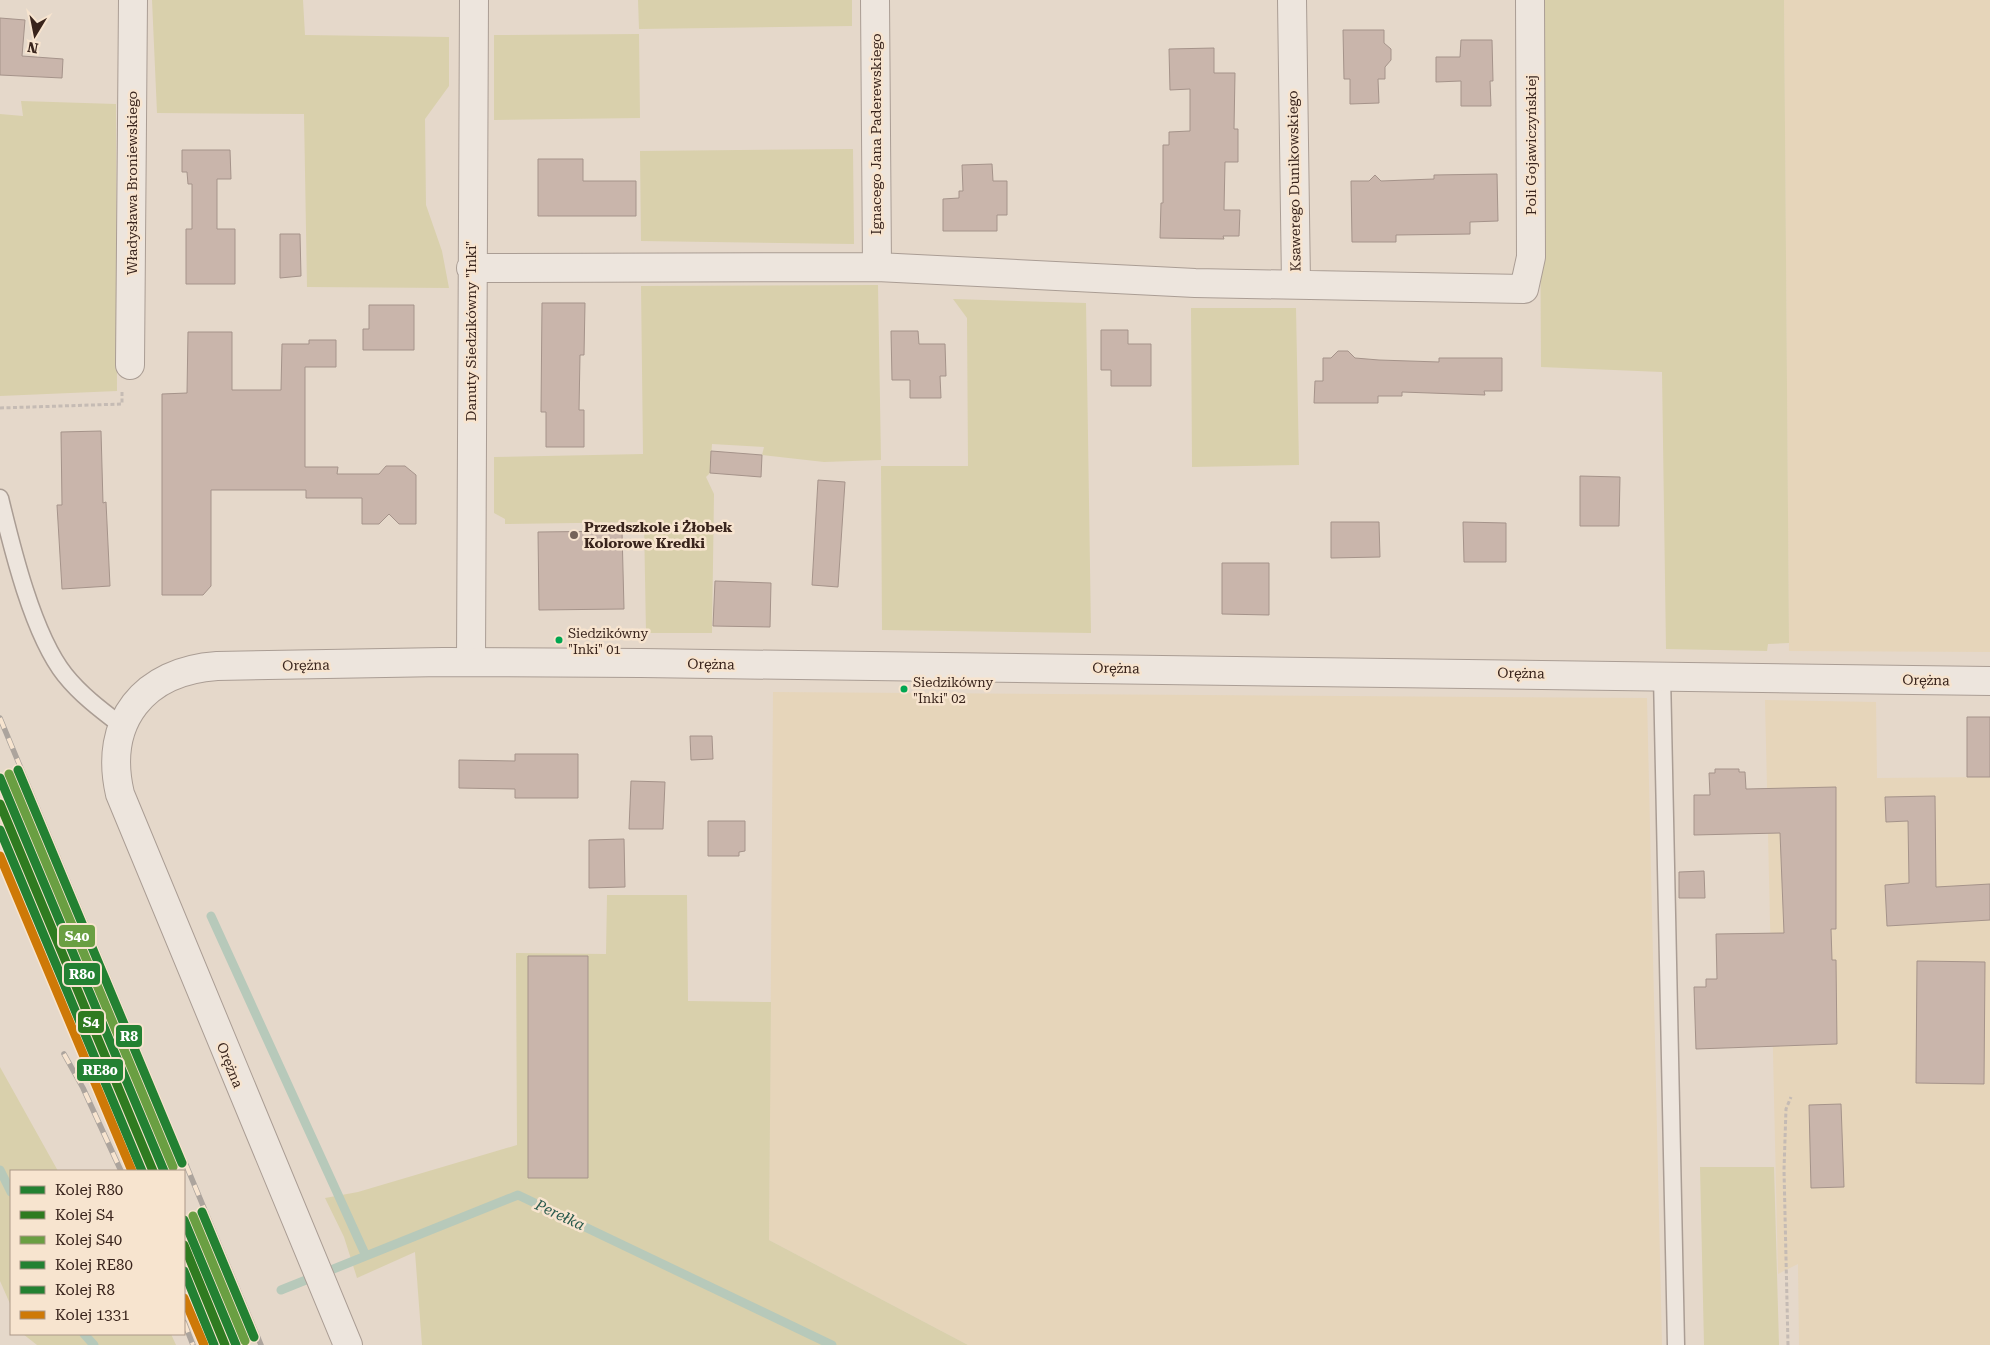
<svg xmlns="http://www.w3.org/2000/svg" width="1990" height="1345" viewBox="0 0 1990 1345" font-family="'Roboto Serif',serif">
	<rect width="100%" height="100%" fill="#e5d8ca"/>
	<path fill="#e6d5ba" d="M 1784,0 L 1990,0 L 1990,652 L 1789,651 Z
		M 773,692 L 1647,698 L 1662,1345 L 968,1345 L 769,1240 Z
		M 1765,700 L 1876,702 L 1877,778 L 1990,777 L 1990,1345 L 1799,1345 L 1798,1264 L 1778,1274 Z"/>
	<path fill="#d9d0ac" d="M 152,0 L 303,0 L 305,35 L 449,37 L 449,86 L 425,119 L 426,205 L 442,251 L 449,288 L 307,287 L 304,114 L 157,113 Z
		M 638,0 L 852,0 L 852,26 L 639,29 Z
		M 1539,0 L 1784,0 L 1789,643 L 1768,644 L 1767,651 L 1666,649 L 1662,372 L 1541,367 Z
		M 639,34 L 640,118 L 494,120 L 494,35 Z
		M 21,101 L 116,104 L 117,391 L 0,396 L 0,114 L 23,116 Z
		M 853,149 L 854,244 L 641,241 L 640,151 Z
		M 878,285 L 881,460 L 824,462 L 762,455 L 764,447 L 712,444 L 710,473 L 706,477 L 714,494 L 712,633 L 646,633 L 644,522 L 505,524 L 505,519 L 494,513 L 494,457 L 643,454 L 641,286 Z
		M 953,299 L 1086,303 L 1091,633 L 882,630 L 881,466 L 968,466 L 967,318 Z
		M 1191,308 L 1296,308 L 1299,465 L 1192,467 Z
		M 607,895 L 687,895 L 688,1001 L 771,1002 L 769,1240 L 968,1345 L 422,1345 L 415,1252 L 357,1278 L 344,1237 L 325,1198 L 358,1192 L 517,1145 L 516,953 L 606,954 Z
		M 0,1067 L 58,1171 L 11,1171 L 11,1306 L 0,1281 Z
		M 1700,1167 L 1774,1167 L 1779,1345 L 1704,1345 Z
		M 23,1334 L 171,1334 L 176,1345 L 37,1345 Z"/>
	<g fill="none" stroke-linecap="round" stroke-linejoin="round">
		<path stroke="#b7c9ba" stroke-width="9" d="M 211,916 L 366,1256
			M 0,1170 L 11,1192
			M 281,1290 L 518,1195 L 832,1345
			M 84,1334 L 94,1345"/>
	</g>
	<path fill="#c9b5ab" stroke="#a5938a" d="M 0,18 L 25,20 L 22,56 L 63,59 L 62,78 L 0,75 Z
		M 1343,30 L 1384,30 L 1384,43 L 1391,49 L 1391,60 L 1385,67 L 1385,79 L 1378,79 L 1379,103 L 1350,104 L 1350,79 L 1344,79 Z
		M 1461,40 L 1492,40 L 1493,81 L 1490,81 L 1491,106 L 1461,106 L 1461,81 L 1436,82 L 1436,57 L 1460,57 Z
		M 1214,48 L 1214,73 L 1235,73 L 1234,129 L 1238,129 L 1238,162 L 1225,162 L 1224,210 L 1240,210 L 1239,236 L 1223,236 L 1224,239 L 1160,238 L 1161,203 L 1163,203 L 1163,145 L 1169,145 L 1169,132 L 1190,131 L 1190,89 L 1170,90 L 1169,49 Z
		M 182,150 L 230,150 L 231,179 L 217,179 L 217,229 L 235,229 L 235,284 L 186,284 L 186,229 L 192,229 L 192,184 L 188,184 L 187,172 L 182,172 Z
		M 538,159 L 583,159 L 583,181 L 636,181 L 636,216 L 538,216 Z
		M 992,164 L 993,181 L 1007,181 L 1007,215 L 997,215 L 997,231 L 943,231 L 943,199 L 959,198 L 959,191 L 963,191 L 962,165 Z
		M 1497,174 L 1498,221 L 1470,222 L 1470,234 L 1396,235 L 1396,242 L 1352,242 L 1351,181 L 1369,181 L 1375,175 L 1381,181 L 1434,179 L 1434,175 Z
		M 280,234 L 300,234 L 301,276 L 280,278 Z
		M 542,303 L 585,303 L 584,355 L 580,355 L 579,410 L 584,410 L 584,447 L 546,447 L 546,412 L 541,412 Z
		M 369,305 L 414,305 L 414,350 L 363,350 L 363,329 L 369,329 Z
		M 1101,330 L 1128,330 L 1128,344 L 1151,344 L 1151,386 L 1111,386 L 1111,370 L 1101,370 Z
		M 891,331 L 918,331 L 919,344 L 945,344 L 946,376 L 940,376 L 941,398 L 910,398 L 910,380 L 892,380 Z
		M 188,332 L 232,332 L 232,390 L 281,390 L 282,344 L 309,344 L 309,340 L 336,340 L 336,367 L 305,367 L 305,467 L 338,467 L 337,474 L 379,474 L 386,466 L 405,466 L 416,475 L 416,524 L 399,524 L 389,514 L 379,524 L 362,524 L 362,498 L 306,498 L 306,490 L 211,490 L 211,586 L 203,595 L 162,595 L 162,394 L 187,393 Z
		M 1338,351 L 1348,351 L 1355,358 L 1379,360 L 1439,362 L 1439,358 L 1502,358 L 1502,391 L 1484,391 L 1485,395 L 1402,392 L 1402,396 L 1378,396 L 1378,403 L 1314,403 L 1315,381 L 1323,381 L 1323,358 L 1331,358 Z
		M 101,431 L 103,503 L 106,502 L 110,586 L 62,589 L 57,505 L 62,505 L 61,432 Z
		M 711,451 L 762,455 L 761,477 L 710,473 Z
		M 1580,476 L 1620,477 L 1619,526 L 1580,526 Z
		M 818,480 L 845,482 L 838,587 L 812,585 Z
		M 1331,522 L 1379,522 L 1380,557 L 1331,558 Z
		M 1463,522 L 1506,523 L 1506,562 L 1464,562 Z
		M 622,531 L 624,609 L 539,610 L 538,532 Z
		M 1222,563 L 1269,563 L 1269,615 L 1222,614 Z
		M 715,581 L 771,583 L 770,627 L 713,626 Z
		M 1967,717 L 1990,717 L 1990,777 L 1967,777 Z
		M 690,736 L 712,736 L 713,759 L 691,760 Z
		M 515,754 L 578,754 L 578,798 L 515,798 L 515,789 L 459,788 L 459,760 L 515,761 Z
		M 1715,769 L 1739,769 L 1739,772 L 1745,772 L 1746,789 L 1836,787 L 1836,929 L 1831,929 L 1832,960 L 1836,960 L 1837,1044 L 1696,1049 L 1694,987 L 1706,987 L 1706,979 L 1717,979 L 1716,934 L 1784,933 L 1780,833 L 1694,835 L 1694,795 L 1710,795 L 1709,773 L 1715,773 Z
		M 631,781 L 665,782 L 663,829 L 629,829 Z
		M 1935,796 L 1936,887 L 1990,884 L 1990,920 L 1887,926 L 1885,885 L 1909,883 L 1908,821 L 1886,822 L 1885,797 Z
		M 708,821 L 745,821 L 745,851 L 739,852 L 739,856 L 708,856 Z
		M 624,839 L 625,887 L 589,888 L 589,840 Z
		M 1704,871 L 1705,898 L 1679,898 L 1679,872 Z
		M 528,956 L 588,956 L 588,1178 L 528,1178 Z
		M 1917,961 L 1985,962 L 1984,1084 L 1916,1083 Z
		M 1841,1104 L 1844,1187 L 1811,1188 L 1809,1105 Z"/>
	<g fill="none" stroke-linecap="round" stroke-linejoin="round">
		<g stroke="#aa9d94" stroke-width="19">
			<path id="service" d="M 0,498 C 12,548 33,635 65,675 C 81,695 101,710 122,726
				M 1662,675 L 1676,1345"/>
		</g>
		<g stroke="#aa9d94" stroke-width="30">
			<path id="minor" d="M 875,0 L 877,267
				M 1292,0 L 1296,284
				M 471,268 L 877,267 L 1195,283 L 1524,289 L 1531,257 L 1530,0
				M 130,365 L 133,0
				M 471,662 L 474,0"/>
		</g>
		<g stroke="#aa9d94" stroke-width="30">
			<path id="tertiary" d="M 348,1345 L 120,794 C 103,721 144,671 217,666 L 443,662 L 641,663 L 1990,681"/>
		</g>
		<path stroke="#c5bbb4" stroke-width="3" stroke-dasharray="4 2.5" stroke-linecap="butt" d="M 0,408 L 122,404 L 122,392
			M 1788,1345 L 1784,1170 L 1786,1109 L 1791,1097"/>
		<use href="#service" stroke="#ede5dd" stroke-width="16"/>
		<use href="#minor" stroke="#ede5dd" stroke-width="28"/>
		<use href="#tertiary" stroke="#ede5dd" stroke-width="28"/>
		<g stroke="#aca49d" stroke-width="5.5">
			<path id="rail" d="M 0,718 L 261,1345
				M 64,1054 L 83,1088 L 121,1171
				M 184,1322 L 193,1345"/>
		</g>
		<use href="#rail" stroke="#f7e4cf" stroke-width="4" stroke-dasharray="11" stroke-linecap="butt"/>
		<g stroke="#f7e4cf" stroke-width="12">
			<path id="rail-1" d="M 0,778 L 164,1171
				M 184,1220 L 236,1345"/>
		</g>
		<g stroke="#f7e4cf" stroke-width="12">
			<path id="rail-2" d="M 0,804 L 153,1171
				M 184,1245 L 225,1345"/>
		</g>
		<g stroke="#f7e4cf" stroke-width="12">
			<path id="rail-3" d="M 9,774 L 173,1167
				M 193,1216 L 245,1341"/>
		</g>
		<g stroke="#f7e4cf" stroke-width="12">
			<path id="rail-4" d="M 0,830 L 142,1171
				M 184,1271 L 214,1345"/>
		</g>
		<g stroke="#f7e4cf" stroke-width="12">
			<path id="rail-5" d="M 18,770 L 182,1163
				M 202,1212 L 254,1337"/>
		</g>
		<g stroke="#f7e4cf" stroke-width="12">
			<path id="rail-6" d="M 0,856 L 132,1171
				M 184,1298 L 204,1345"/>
		</g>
		<use href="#rail-1" stroke="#238132" stroke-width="9"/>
		<use href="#rail-2" stroke="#2f7b20" stroke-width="9"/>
		<use href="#rail-3" stroke="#6a9f42" stroke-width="9"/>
		<use href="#rail-4" stroke="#238132" stroke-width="9"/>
		<use href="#rail-5" stroke="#238132" stroke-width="9"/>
		<use href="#rail-6" stroke="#ce7907" stroke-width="9"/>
	</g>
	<circle fill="#756359" stroke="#f7e4cf" stroke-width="2" cx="574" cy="535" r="5"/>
	<g fill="#00a651" stroke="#f7e4cf" stroke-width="2">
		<circle cx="559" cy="640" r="4.5"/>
		<circle cx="904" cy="689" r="4.5"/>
	</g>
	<g text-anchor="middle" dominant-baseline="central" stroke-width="5" stroke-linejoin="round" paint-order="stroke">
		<g font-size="13" fill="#39241c" stroke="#f7e4cf" text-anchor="start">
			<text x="568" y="633">Siedzikówny<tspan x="568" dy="16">"Inki" 01</tspan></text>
			<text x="913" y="682">Siedzikówny<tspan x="913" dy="16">"Inki" 02</tspan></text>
		</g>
		<g font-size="14" fill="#39241c" stroke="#f7e4cf">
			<text transform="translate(876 134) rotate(-90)">Ignacego Jana Paderewskiego</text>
			<text transform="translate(1531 145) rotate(-90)">Poli Gojawiczyńskiej</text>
			<text transform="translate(1294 181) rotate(-91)">Ksawerego Dunikowskiego</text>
			<text transform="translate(132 183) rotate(-90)">Władysława Broniewskiego</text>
			<text transform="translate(471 331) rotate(-90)">Danuty Siedzikówny "Inki"</text>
			<text transform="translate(711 664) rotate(1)">Orężna</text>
			<text transform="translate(306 665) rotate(-1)">Orężna</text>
			<text transform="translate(1116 668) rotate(1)">Orężna</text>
			<text transform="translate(1521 673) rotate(1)">Orężna</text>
			<text transform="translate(1926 680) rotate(1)">Orężna</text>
			<text transform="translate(230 1065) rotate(68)">Orężna</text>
		</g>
		<g font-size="14" font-weight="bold" fill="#39241c" stroke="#f7e4cf" text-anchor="start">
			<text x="584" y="527">Przedszkole i Żłobek<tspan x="584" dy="16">Kolorowe Kredki</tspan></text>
		</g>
		<g font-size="15" font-style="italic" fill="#2a5a4d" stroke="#f7e4cf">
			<text transform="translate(560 1215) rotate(25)">Perełka</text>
		</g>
	</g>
	<g stroke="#f7e4cf" stroke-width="2">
		<rect x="58" y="924" width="38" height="24" rx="5" fill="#6a9f42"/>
		<rect x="63" y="962" width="38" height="24" rx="5" fill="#238132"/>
		<rect x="77" y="1010" width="28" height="24" rx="5" fill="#2f7b20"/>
		<rect x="115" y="1024" width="28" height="24" rx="5" fill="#238132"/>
		<rect x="76" y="1058" width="48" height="24" rx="5" fill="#238132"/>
	</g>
	<g font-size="14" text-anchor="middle" font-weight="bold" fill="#fff">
		<text x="77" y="941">S40</text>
		<text x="82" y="979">R80</text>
		<text x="91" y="1027">S4</text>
		<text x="129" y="1041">R8</text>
		<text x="100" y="1075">RE80</text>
	</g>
	<rect x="10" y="1170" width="175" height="165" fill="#f7e4cf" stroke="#ab9787"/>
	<rect x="20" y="1186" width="25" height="8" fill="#238132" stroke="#ab9787"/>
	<text x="55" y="1195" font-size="15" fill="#39241c">Kolej R80</text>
	<rect x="20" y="1211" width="25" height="8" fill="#2f7b20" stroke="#ab9787"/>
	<text x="55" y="1220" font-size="15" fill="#39241c">Kolej S4</text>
	<rect x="20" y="1236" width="25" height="8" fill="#6a9f42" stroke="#ab9787"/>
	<text x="55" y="1245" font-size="15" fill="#39241c">Kolej S40</text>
	<rect x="20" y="1261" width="25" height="8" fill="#238132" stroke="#ab9787"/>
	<text x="55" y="1270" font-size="15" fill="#39241c">Kolej RE80</text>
	<rect x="20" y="1286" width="25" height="8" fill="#238132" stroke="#ab9787"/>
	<text x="55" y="1295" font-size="15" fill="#39241c">Kolej R8</text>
	<rect x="20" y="1311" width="25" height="8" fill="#ce7907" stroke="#ab9787"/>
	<text x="55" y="1320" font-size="15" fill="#39241c">Kolej 1331</text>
	<g transform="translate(35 35) rotate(190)" stroke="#f7e4cf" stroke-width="4" paint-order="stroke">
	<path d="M0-4L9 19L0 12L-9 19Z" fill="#39241c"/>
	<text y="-8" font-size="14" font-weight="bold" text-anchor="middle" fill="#39241c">N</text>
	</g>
</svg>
